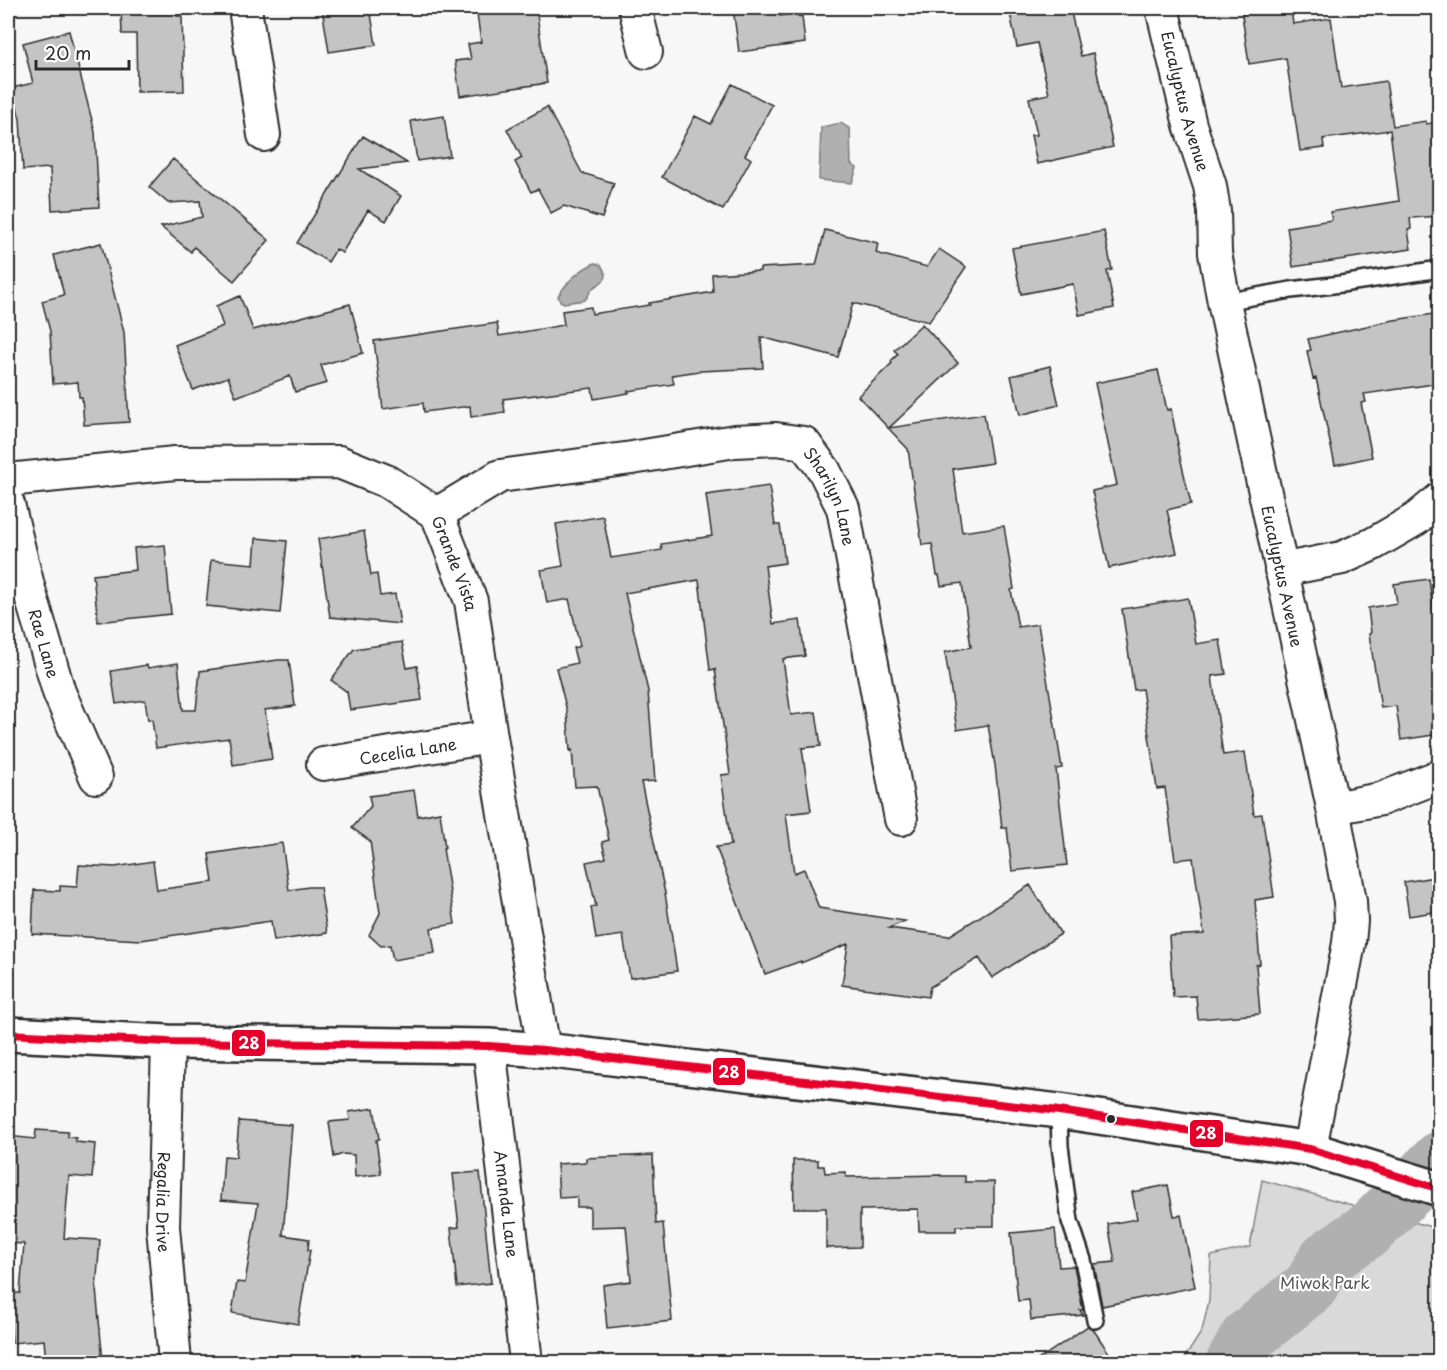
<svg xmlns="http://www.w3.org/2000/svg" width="1447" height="1370" viewBox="0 0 1447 1370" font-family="'Playpen Sans',sans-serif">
	<rect width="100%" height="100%" fill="#f7f7f7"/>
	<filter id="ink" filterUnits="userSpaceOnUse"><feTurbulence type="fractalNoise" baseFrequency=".0167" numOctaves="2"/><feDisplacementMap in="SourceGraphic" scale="12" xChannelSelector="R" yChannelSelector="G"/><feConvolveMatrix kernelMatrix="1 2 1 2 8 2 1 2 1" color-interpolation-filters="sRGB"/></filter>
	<g filter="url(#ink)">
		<path fill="#d9d9d9" stroke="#828282" stroke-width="1.5" d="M 1262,1180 L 1439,1229 L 1439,1362 L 1182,1362 L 1202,1331 L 1209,1300 L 1211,1256 L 1250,1247 Z"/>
		<path fill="#b0b0b0" stroke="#7b7b7b" stroke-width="1.5" d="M 841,123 L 850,129 L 851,164 L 857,168 L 852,183 L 819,180 L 821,127 Z
			M 595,263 L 601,265 C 611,281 604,279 593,288 C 590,291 588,296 585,300 L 564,303 L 560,301 L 558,296 C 567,282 579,270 595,263 Z"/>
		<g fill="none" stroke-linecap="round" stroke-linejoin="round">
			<path stroke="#b0b0b0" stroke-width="56" d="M 1234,1362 L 1248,1337 L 1311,1286 L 1326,1259 L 1370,1229 L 1440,1159"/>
		</g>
		<path fill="#c4c4c4" stroke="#2b2b2b" stroke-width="1.5" d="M 121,8 L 177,8 L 177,16 L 182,16 L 184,91 L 137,92 L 136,34 L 122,34 Z
			M 322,8 L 370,8 L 376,45 L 329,52 Z
			M 476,8 L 536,8 L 547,83 L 460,96 L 455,61 L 471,59 L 468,44 L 481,42 Z
			M 733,8 L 779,8 L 780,16 L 798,13 L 798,17 L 802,16 L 805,43 L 739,52 Z
			M 1015,8 L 1070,8 L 1081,56 L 1093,53 L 1113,147 L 1037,164 L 1031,135 L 1037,135 L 1029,98 L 1049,94 L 1037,43 L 1017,47 L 1010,13 L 1016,12 Z
			M 1241,8 L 1291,8 L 1293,24 L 1331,18 L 1341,88 L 1386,81 L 1393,126 L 1426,121 L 1426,124 L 1440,122 L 1440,216 L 1410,218 L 1411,229 L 1408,230 L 1411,249 L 1293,267 L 1287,227 L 1332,220 L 1330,212 L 1399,201 L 1390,130 L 1323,139 L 1324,148 L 1300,151 L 1286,58 L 1249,64 Z
			M 69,31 L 95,132 L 99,207 L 52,210 L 50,168 L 23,170 L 20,119 L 12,88 L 33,83 L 23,43 Z
			M 732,84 L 772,105 L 745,155 L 751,159 L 723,210 L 662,177 L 695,116 L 711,124 Z
			M 547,107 L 582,173 L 614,183 L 602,218 L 564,206 L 551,213 L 538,189 L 531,192 L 515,162 L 522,158 L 507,129 Z
			M 444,116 L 450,156 L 417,161 L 411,121 Z
			M 363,136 L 407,163 L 359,169 L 401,196 L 386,221 L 368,210 L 342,253 L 336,249 L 328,262 L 297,243 Z
			M 173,159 L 269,240 L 234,281 L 194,247 L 191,252 L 161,227 L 202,217 L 200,201 L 168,203 L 149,187 Z
			M 825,230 L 878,243 L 876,253 L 927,267 L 939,249 L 966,267 L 929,322 L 853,303 L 838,357 L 761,337 L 763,368 L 700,371 L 672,375 L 674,384 L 628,391 L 629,393 L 594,399 L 592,388 L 503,399 L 505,412 L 471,417 L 470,406 L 424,412 L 423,403 L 383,409 L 374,341 L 497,323 L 499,336 L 564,325 L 562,311 L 591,307 L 592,314 L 650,305 L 649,303 L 713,292 L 712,274 L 760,271 L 760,268 L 816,265 Z
			M 1104,231 L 1112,270 L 1107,271 L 1114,308 L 1079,315 L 1073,284 L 1021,294 L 1012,248 Z
			M 101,243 L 124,332 L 129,422 L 84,425 L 82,397 L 79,397 L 78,382 L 53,384 L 50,331 L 42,301 L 64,295 L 54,255 Z
			M 240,296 L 253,330 L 350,304 L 363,353 L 321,365 L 327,383 L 295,392 L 290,376 L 236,397 L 228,377 L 193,390 L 175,345 L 223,326 L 216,306 Z
			M 1440,313 L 1440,383 L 1364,394 L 1366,402 L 1361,403 L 1372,457 L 1335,465 L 1316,378 L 1313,379 L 1307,351 L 1311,350 L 1308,339 L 1394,320 Z
			M 922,324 L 958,363 L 889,428 L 984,414 L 992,463 L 953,469 L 962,532 L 1004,526 L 1014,589 L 1011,590 L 1018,627 L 1038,624 L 1062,768 L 1056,769 L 1067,865 L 1012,871 L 1007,828 L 1002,828 L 995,765 L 988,725 L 957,730 L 945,652 L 971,647 L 962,583 L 941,586 L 939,575 L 937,575 L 932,544 L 922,545 L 908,449 L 858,396 L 892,363 L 891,361 L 898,354 L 894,350 Z
			M 1050,366 L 1059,405 L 1020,415 L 1011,376 Z
			M 1158,370 L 1167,410 L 1171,409 L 1178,444 L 1177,444 L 1191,504 L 1167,510 L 1177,553 L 1109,568 L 1092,491 L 1117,485 L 1095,383 Z
			M 769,486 L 775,525 L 780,525 L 785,563 L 765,566 L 773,624 L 800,620 L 805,656 L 783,659 L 791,715 L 816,712 L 821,746 L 802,748 L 811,811 L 786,814 L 794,873 L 804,869 L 819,908 L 905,921 L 889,928 L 949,936 L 1030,885 L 1061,934 L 992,978 L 979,958 L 930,987 L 928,997 L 842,985 L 848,944 L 801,963 L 801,961 L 765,974 L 716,847 L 731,845 L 721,775 L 730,774 L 715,669 L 710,670 L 699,580 L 625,593 L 648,691 L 655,781 L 641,782 L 665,893 L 677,971 L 630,978 L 623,935 L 596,939 L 591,907 L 596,906 L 586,862 L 606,858 L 602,842 L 609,840 L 597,786 L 575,787 L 572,750 L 570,751 L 567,711 L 556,668 L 577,663 L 573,648 L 580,646 L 569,599 L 547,603 L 541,570 L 563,566 L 556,524 L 603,516 L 611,558 L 662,550 L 661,544 L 712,536 L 706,495 Z
			M 364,531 L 371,575 L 377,574 L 380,596 L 395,594 L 400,624 L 330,617 L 318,539 Z
			M 256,538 L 287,541 L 280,613 L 206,606 L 211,560 L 254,564 Z
			M 165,545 L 171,614 L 98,622 L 93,575 L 136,570 L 134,548 Z
			M 1429,579 L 1435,623 L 1440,622 L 1440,734 L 1401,740 L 1396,706 L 1381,708 L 1369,634 L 1371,633 L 1368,608 L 1397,603 L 1394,584 Z
			M 1188,598 L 1196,644 L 1220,640 L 1226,674 L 1212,676 L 1223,755 L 1245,752 L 1254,815 L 1262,814 L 1274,897 L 1255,900 L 1260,964 L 1256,965 L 1260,1014 L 1198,1019 L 1196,996 L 1173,997 L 1169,936 L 1204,934 L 1193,858 L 1175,860 L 1165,788 L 1157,789 L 1142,689 L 1134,690 L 1122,609 Z
			M 402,642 L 407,668 L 417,666 L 422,700 L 350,710 L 347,692 L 331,680 L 354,649 Z
			M 278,660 L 289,660 L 295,706 L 265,710 L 272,759 L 233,765 L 229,738 L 156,748 L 152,719 L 148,720 L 145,700 L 116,704 L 111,671 L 147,665 L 148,668 L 178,663 L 183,710 L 196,710 L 200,671 Z
			M 414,790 L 418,816 L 440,812 L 445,848 L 443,848 L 455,924 L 431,928 L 435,953 L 393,960 L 390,945 L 381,946 L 369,935 L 380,913 L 370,841 L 352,828 L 371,806 L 369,796 Z
			M 282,843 L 289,890 L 309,887 L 320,887 L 327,933 L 274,941 L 271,921 L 141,940 L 32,934 L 34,890 L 60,891 L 60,886 L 77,887 L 79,865 L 115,867 L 153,861 L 157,890 L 213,882 L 209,854 Z
			M 1440,876 L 1440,911 L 1409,916 L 1404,882 Z
			M 374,1108 L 379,1139 L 376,1140 L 381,1174 L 355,1177 L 354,1155 L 343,1154 L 334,1157 L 329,1122 L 350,1120 L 349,1112 Z
			M 239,1121 L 292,1125 L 283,1235 L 309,1239 L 308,1250 L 310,1250 L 298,1324 L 232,1313 L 237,1282 L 245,1283 L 258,1203 L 221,1200 L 224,1156 L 236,1157 Z
			M 36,1130 L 68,1132 L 68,1137 L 76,1138 L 76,1142 L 95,1144 L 92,1178 L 69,1176 L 64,1238 L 100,1240 L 96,1289 L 103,1362 L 46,1362 L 44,1340 L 12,1343 L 8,1294 L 20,1293 L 24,1244 L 8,1243 L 8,1136 L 35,1139 Z
			M 653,1155 L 656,1224 L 663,1223 L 672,1321 L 607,1328 L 603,1285 L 631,1281 L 626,1226 L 590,1227 L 590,1207 L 577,1207 L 577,1197 L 559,1198 L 557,1164 L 586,1162 L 586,1158 Z
			M 793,1160 L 818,1160 L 818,1166 L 824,1166 L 825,1173 L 846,1172 L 846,1177 L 941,1175 L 941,1176 L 965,1176 L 965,1182 L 994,1182 L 994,1226 L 956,1226 L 956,1231 L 919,1231 L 918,1209 L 860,1210 L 860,1247 L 826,1248 L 826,1208 L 794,1208 Z
			M 480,1172 L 491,1283 L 457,1287 L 451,1228 L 459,1227 L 453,1174 Z
			M 1168,1185 L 1174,1216 L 1181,1215 L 1195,1287 L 1102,1306 L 1094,1264 L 1115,1262 L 1108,1224 L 1137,1219 L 1132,1192 Z
			M 1055,1229 L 1059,1267 L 1074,1266 L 1083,1310 L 1080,1310 L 1083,1315 L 1031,1320 L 1029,1300 L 1018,1301 L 1011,1233 Z
			M 1088,1326 L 1093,1329 L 1115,1362 L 1035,1362 Z"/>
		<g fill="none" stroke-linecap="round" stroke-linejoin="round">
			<g stroke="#2b2b2b" stroke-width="20">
				<path id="lane" d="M 1224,302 L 1291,290 L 1341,284 L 1440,269
					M 1059,1111 L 1060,1146 L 1070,1221 L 1083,1260 L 1095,1320"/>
			</g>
			<g stroke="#2b2b2b" stroke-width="36">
				<g id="street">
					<path d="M 245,8 L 264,135"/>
					<path d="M 635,8 L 646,52"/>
					<path id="s1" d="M 1162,8 L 1190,125 L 1210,186 L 1214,211 L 1215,253 L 1224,302 L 1333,808 L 1350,901 L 1351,921 L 1349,943 L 1310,1149"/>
					<path id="s2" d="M 8,480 L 175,463 L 339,462 L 386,481 L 437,514 L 471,601 L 491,737 L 544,1050"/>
					<path id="s3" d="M 8,504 L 28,586 L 59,692 L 96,777"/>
					<path id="s4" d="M 437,514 L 500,476 L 632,458 L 735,441 L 776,439 L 804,443 L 824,470 L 843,508 L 901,819"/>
					<path d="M 1281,570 L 1342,558 L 1373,544 L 1416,519 L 1440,499"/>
					<path id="s5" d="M 323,764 L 491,737"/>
					<path d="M 1333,808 L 1381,799 L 1440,776"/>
					<path id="s6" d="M 168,1042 L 163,1227 L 175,1362"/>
					<path id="s7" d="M 489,1046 L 526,1362"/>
				</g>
			</g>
			<g stroke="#2b2b2b" stroke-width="38">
				<path id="secondary" d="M 8,1034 L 168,1042 L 489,1046 L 544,1050 L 1059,1111 L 1310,1149 L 1440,1189"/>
			</g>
			<use href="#lane" stroke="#fff" stroke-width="15"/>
			<use href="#street" stroke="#fff" stroke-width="32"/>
			<use href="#secondary" stroke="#fff" stroke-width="33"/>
			<g stroke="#fff" stroke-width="12">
				<path id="bus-1" d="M 8,1034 L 168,1042 L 489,1046 L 544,1050 L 1059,1111 L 1310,1149 L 1440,1189"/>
			</g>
			<use href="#bus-1" stroke="#e4002b" stroke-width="8"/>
		</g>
	</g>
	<circle fill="#2b2b2b" stroke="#fff" stroke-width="2" cx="1111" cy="1119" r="5"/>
	<g text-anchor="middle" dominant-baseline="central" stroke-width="4.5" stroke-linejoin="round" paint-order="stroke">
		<g font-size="16" fill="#2b2b2b" stroke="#fff">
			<text stroke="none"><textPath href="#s1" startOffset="96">Eucalyptus Avenue</textPath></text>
			<text stroke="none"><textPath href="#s4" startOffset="441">Sharilyn Lane</textPath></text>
			<text stroke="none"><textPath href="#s2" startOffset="496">Grande Vista</textPath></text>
			<text stroke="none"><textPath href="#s1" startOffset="582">Eucalyptus Avenue</textPath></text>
			<text stroke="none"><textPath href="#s3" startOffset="144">Rae Lane</textPath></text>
			<text stroke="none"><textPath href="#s5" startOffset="86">Cecelia Lane</textPath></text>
			<text stroke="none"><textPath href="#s6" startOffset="160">Regalia Drive</textPath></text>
			<text stroke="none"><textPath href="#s7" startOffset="159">Amanda Lane</textPath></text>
		</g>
		<g font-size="16" fill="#565656" stroke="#fff">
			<text x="1325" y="1282">Miwok Park</text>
		</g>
	</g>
	<g stroke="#fff" stroke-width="2">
		<rect x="231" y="1029" width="35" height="28" rx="6" fill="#e4002b"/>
		<rect x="712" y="1057" width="34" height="29" rx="6" fill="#e4002b"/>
		<rect x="1189" y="1119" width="35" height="29" rx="6" fill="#e4002b"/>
	</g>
	<g font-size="16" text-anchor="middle" font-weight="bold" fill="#fff">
		<text x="249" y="1049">28</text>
		<text x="729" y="1078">28</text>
		<text x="1206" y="1139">28</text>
	</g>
	<rect width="1447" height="1370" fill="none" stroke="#fff" stroke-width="30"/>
	<rect x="15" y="15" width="1417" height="1340" fill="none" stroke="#2b2b2b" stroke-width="2" filter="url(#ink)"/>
	<path d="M36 60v9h93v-9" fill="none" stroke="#2b2b2b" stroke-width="3"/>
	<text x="45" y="60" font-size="18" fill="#2b2b2b" stroke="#ffffff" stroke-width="4.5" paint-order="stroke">20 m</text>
</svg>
